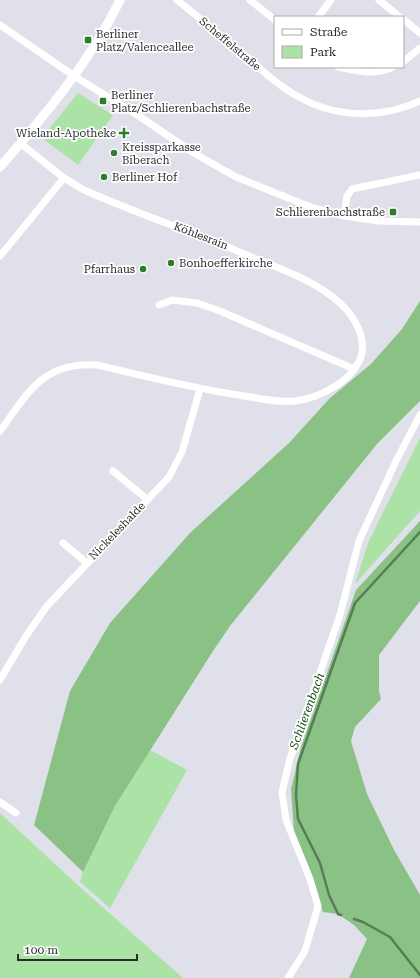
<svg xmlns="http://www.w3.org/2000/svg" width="420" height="978" viewBox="0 0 420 978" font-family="'Roboto Serif',serif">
	<rect width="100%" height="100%" fill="#e0e0eb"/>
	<path fill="#aae3a5" d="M 78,93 L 113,115 L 78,165 L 42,138 Z
		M 420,438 L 420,511 L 355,584 L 368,543 Z
		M 150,750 L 187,770 L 110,908 L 80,882 L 83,872 L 115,806 Z
		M 0,813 L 82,889 L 183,978 L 0,978 Z"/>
	<path fill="#8ac185" d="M 420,301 L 420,401 L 377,444 L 230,626 L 213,651 L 115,806 L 83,872 L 34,825 L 70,691 L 110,623 L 191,532 L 289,443 L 330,398 L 371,364 L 402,329 Z
		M 420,521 L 420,601 L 379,655 L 379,691 L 381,699 L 355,727 L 351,741 L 367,794 L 394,850 L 420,895 L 420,978 L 349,978 L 367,939 L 354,925 L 338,914 L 323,912 L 294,833 L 291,789 L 301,747 L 356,590 Z"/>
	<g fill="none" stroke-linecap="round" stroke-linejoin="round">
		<path stroke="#577d55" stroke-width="2.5" d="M 341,915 L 338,914 L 329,895 L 320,863 L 298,819 L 296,795 L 298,764 L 355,603 L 420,532
			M 354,919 L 363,922 L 390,937 L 420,975"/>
		<path stroke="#fff" stroke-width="7" d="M 177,0 C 201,19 224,39 248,58 C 264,72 280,87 299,97 C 336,118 382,119 420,101
			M 250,0 L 275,20
			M 379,0 L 400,17
			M 318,17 L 331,0
			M 403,19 L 420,33
			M 0,25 L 74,76 L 136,114 L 192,152 L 236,177 L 308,206 L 344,216 L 379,221 L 420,222
			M 403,62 L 420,48
			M 338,67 C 357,71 376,76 393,67
			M 344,216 L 347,196 L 352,189 L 420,175
			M 0,256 L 64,178
			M 159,305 L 172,300 L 197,303 L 220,311 L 354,369
			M 0,431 C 28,393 43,361 97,365 C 145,376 191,388 239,395 C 258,398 277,403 295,401 C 319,398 349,383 360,360 C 368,340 355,317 341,304 C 315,280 280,269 249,256 C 194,232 137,214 82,189 L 64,178 L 20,143
			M 113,471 L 148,500
			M 63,543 L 87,563
			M 0,680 L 26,636 L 47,606 L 169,477 L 182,452 L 200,389
			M 0,802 L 16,813
			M 288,978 L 305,951 L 318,906 L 310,879 L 286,820 L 282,792 L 290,759 L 340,615 L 359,541 L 396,461 L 420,415"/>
		<path stroke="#fff" stroke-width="9" d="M 0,167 C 45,115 90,62 120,0"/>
	</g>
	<g fill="#2e7e29" stroke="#fff" stroke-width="1.5">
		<rect x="84" y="36" width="8" height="8" rx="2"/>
		<rect x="99" y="97" width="8" height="8" rx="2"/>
		<path d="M122 127h4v4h4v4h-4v4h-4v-4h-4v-4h4z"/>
		<circle cx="114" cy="153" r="4"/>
		<circle cx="104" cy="177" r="4"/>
		<rect x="389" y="208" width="8" height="8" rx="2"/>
		<circle cx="171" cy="263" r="4"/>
		<circle cx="143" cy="269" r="4"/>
	</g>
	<g text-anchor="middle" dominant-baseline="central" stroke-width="3.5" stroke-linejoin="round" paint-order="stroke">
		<g font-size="11" fill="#2b2b2f" stroke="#fff" text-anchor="start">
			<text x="96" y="34">Berliner<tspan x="96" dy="13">Platz/Valenceallee</tspan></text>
			<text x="111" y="95">Berliner<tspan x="111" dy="13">Platz/Schlierenbachstraße</tspan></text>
			<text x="116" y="133" text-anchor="end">Wieland-Apotheke</text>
			<text x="122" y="147">Kreissparkasse<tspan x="122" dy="13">Biberach</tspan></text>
			<text x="112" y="177">Berliner Hof</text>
			<text x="385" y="212" text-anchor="end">Schlierenbachstraße</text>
			<text x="179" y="263">Bonhoefferkirche</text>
			<text x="135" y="269" text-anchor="end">Pfarrhaus</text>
		</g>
		<g font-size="11" fill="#2b2b2f" stroke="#fff">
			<text transform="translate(230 44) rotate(40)">Scheffelstraße</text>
			<text transform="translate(201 236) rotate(21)">Köhlesrain</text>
			<text transform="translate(117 531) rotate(-46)">Nickeleshalde</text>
		</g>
		<g font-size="12" font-style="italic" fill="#164e13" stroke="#fff">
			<text transform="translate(307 711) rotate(-70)">Schlierenbach</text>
		</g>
	</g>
	<rect x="274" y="16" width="130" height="52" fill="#ffffff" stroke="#aaaaac"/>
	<rect x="282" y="29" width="20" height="6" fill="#ffffff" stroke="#aaaaac"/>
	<text x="310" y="36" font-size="12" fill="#2b2b2f">Straße</text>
	<rect x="282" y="46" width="20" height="12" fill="#aae3a5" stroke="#aaaaac"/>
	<text x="310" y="56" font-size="12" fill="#2b2b2f">Park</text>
	<path d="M18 954v6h119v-6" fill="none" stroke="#2b2b2f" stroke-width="2"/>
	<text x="24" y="954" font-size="12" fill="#2b2b2f" stroke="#ffffff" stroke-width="3" paint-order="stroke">100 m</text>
</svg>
